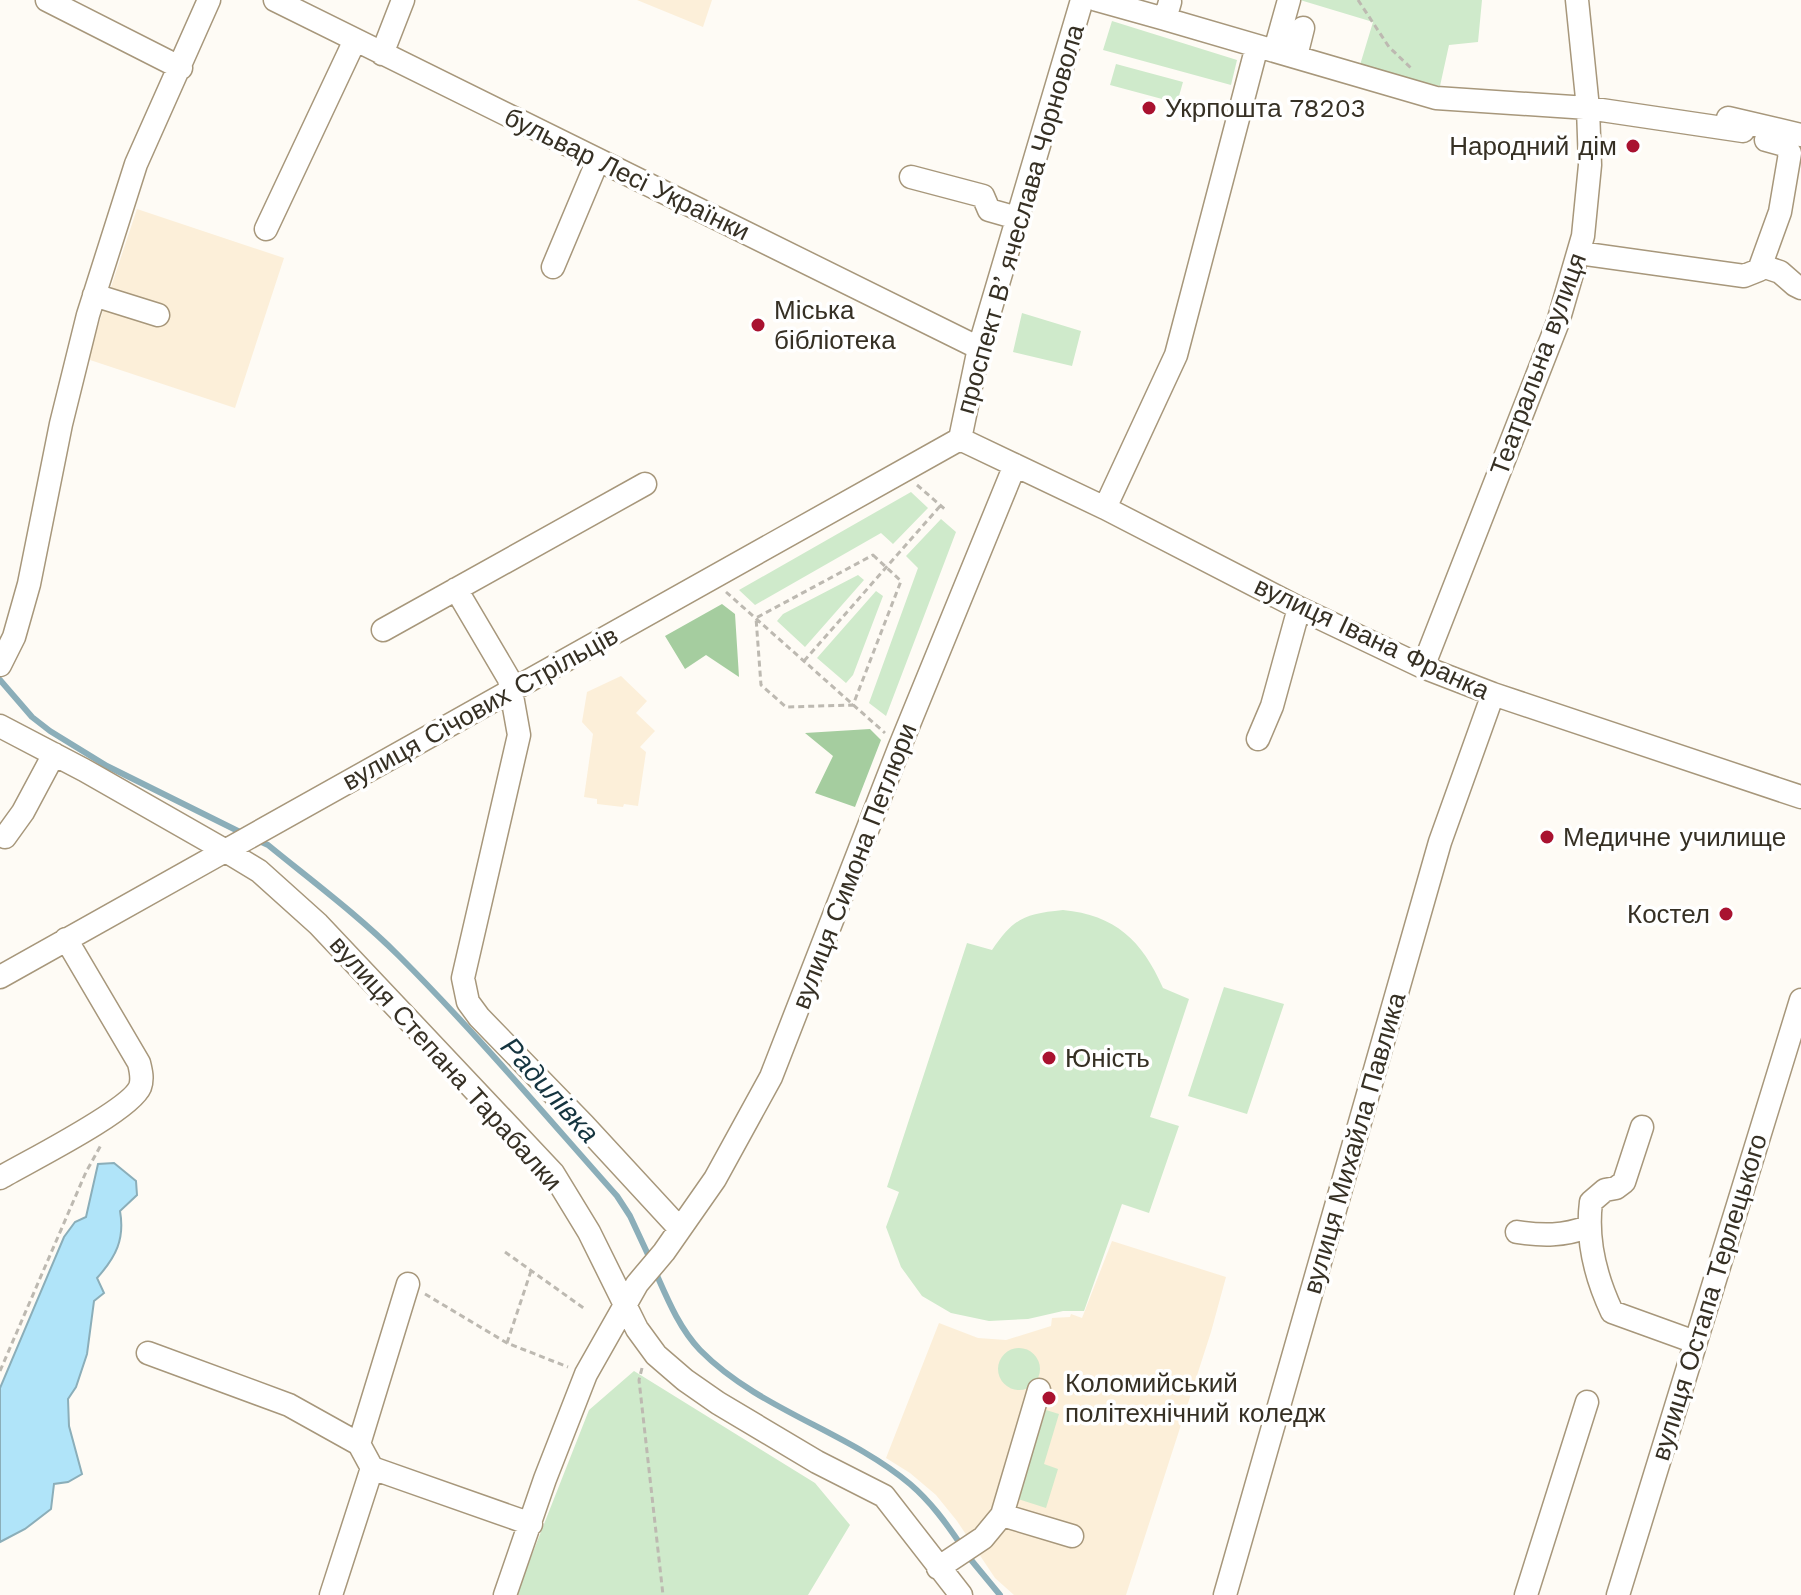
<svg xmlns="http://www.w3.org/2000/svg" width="1801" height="1595" viewBox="0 0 1801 1595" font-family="'Work Sans',sans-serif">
	<rect width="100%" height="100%" fill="#fefbf5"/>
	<path fill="#fcefd9" d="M 637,0 L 712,0 L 703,27 Z
		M 137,209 L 284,258 L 235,408 L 87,359 Z
		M 621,676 L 647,701 L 636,713 L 655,731 L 640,747 L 646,752 L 638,806 L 624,804 L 623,807 L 597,804 L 597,799 L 584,797 L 593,734 L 582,722 L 587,692 Z
		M 1112,1241 L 1226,1277 L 1211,1332 L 1126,1595 L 1014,1595 L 995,1578 L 957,1521 L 936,1495 L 910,1473 L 886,1458 L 939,1323 L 978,1338 L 1006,1340 L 1051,1326 L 1052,1318 L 1070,1317 L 1071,1314 L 1082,1318 Z"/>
	<path fill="#cfeacb" d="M 1300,0 L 1482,0 L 1478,42 L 1449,45 L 1440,86 L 1400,79 L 1360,65 L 1373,22 Z
		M 1112,21 L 1237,60 L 1231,85 L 1103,50 Z
		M 1116,64 L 1183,82 L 1177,103 L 1110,85 Z
		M 1022,313 L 1081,331 L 1072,366 L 1013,352 Z
		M 911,492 L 928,508 L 893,544 L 881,533 L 755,605 L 739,590 Z
		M 941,519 L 956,532 L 886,716 L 869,703 L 918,568 L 906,556 Z
		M 858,575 L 864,580 L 805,647 L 777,621 L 783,614 Z
		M 876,591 L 883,596 L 853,675 L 846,683 L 817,658 Z
		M 1063,910 C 1115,915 1142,940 1163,988 L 1189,999 L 1150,1117 L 1179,1126 L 1149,1213 L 1122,1204 L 1084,1311 L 1063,1311 L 1028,1319 L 989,1321 L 951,1313 L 922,1296 L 901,1267 L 886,1227 L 899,1192 L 887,1187 L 967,943 L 992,950 C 1014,918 1024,914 1063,910 Z
		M 1224,987 L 1284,1004 L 1247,1114 L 1188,1096 Z
		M998 1369a21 21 0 1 1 42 0a21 21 0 1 1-42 0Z
		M 634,1371 L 815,1483 L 850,1525 L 808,1595 L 516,1595 L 589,1410 Z
		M 1046,1410 L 1059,1414 L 1044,1464 L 1058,1469 L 1046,1508 L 1018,1499 Z"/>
	<path fill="#a5cd9f" d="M 722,604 L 735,614 L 739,677 L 706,655 L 685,669 L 665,636 Z
		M 870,729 L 881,740 L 855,807 L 815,793 L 833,756 L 805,733 Z"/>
	<path fill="#b0e4f9" stroke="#8baeb9" stroke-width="2" d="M 114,1163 L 136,1181 L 137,1195 L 120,1211 C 125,1239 116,1257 97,1278 L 104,1293 L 94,1301 L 87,1354 L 76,1387 L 68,1399 L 69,1426 L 82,1474 L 68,1482 L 54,1484 L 51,1509 L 25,1529 L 0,1542 L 0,1388 L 64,1237 L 75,1222 L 86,1217 L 98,1164 Z"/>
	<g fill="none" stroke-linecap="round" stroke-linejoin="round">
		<path stroke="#8baeb9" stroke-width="6" d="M 0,680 L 32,717 L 50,731 L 107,766 L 244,834
			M 257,840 L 268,845 C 312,881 358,915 399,956 C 475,1032 545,1115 617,1196 L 630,1216 L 651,1261
			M 655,1271 C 667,1298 679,1328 700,1350 C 759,1410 847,1431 910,1484 C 931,1502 946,1523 961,1545
			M 967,1555 L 1000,1595"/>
		<g stroke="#a7977b" stroke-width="25">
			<path id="minor" d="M 47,0 L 181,68
				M 275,0 L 979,348
				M 1097,0 L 1165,19
				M 1170,2 L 1165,19 L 1436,98 L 1588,108 L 1743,131
				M 1275,50 L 1289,0
				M 382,54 L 403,0
				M 1296,56 L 1303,28
				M 1728,118 L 1801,135
				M 911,177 L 983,196 L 989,210 L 1017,218
				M 266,229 L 355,40
				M 1579,253 L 1744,276 L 1759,270 L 1780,212 L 1790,153 L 1784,145 L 1766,140
				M 1762,266 L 1780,272 L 1795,285 L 1801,288
				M 553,267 L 598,160
				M 94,295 L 158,315
				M 960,439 L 1105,508 L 1299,608 L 1423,667 L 1493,694 L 1801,797
				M 960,439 L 979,348 L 1082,0
				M 1105,508 L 1176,355 L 1257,46
				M 456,589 L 509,679 L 519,735 L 463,978 L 468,1002 L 479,1017 L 584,1125 L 680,1229
				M 383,630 L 645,484
				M 0,665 L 14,637 L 29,584 L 61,424 L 88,315 L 136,164 L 209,0
				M 1423,667 L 1558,322 L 1583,236 L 1590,165 L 1588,108 L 1577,0
				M 0,726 L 84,770 L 226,851 L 259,871 L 318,924 L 553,1173 L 589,1232 L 637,1329 L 656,1355 L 685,1380 L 718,1403 L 817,1462 L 884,1496 L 961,1595
				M 1258,739 L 1272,706 L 1299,608
				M 5,837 L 23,812 L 54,754
				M 0,977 L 960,439
				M 1642,1127 L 1624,1182 L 1616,1188 L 1605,1190 L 1591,1202 C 1586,1241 1596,1278 1612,1312 L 1695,1342
				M 0,1178 C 27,1162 130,1111 140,1087 C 143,1079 141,1071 139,1063 L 66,939
				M 1517,1232 C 1543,1236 1563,1236 1588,1227
				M 408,1284 L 359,1444 L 372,1468 L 531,1524
				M 148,1353 L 289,1405 L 359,1444
				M 1002,1515 L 1072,1536
				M 938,1568 L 983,1538 L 1002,1515 L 1039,1390
				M 331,1595 L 372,1468
				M 505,1595 L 545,1479 L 586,1374 L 637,1284 L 664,1252 L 715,1179 L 771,1077 L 900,746 L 1015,465
				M 1225,1595 L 1440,842 L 1493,694
				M 1526,1595 L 1587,1402
				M 1618,1595 L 1801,1000"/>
		</g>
		<path stroke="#bdb9b1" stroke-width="3" stroke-dasharray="6 4" stroke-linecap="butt" d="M 1358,0 L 1389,47 L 1412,69
			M 917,485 L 947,511
			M 873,555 L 901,581 L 853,705 L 786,707 L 761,685 L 756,618 Z
			M 726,592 L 885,733
			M 804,661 L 941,505
			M 505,1252 L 585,1309
			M 425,1294 L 507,1343 L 568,1367
			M 507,1343 L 531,1271
			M 642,1368 L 639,1380 L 663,1595
			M 0,1371 L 86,1172 L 101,1145"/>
		<use href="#minor" stroke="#fff" stroke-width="22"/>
	</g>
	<g fill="#a91230" stroke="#fff" stroke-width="3">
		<circle cx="1149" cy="108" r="8"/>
		<circle cx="1633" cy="146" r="8"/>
		<circle cx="758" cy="325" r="8"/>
		<circle cx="1547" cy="837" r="8"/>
		<circle cx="1726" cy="914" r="8"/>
		<circle cx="1049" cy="1058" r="8"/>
		<circle cx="1049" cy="1398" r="8"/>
	</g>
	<g text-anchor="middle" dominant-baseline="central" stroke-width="7" stroke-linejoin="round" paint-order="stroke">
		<g font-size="26" fill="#363024" stroke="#fff" text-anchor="start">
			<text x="1165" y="108">Укрпошта 78203</text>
			<text x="1617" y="146" text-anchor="end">Народний дім</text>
			<text x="774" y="310">Міська<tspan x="774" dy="30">бібліотека</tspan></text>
			<text x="1563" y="837">Медичне училище</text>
			<text x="1710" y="914" text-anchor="end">Костел</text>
			<text x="1065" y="1058">Юність</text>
			<text x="1065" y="1383">Коломийський<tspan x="1065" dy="30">політехнічний коледж</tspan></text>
		</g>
		<g font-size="26" fill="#363024" stroke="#fff">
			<text transform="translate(627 174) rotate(26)">бульвар Лесі Українки</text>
			<text transform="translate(1020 219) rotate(-74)">проспект Вʼячеслава Чорновола</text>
			<text transform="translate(1538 364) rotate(-70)">Театральна вулиця</text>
			<text transform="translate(1372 638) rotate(25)">вулиця Івана Франка</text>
			<text transform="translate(480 708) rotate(-29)">вулиця Січових Стрільців</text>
			<text transform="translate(854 866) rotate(-69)">вулиця Симона Петлюри</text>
			<text transform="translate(446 1063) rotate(48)">вулиця Степана Тарабалки</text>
			<text transform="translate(1354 1143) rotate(-74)">вулиця Михайла Павлика</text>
			<text transform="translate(1709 1297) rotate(-73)">вулиця Остапа Терлецького</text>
		</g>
		<g font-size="28" font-style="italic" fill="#14343f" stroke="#fff">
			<text transform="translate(550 1090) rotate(48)">Радилівка</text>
		</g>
	</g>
</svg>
